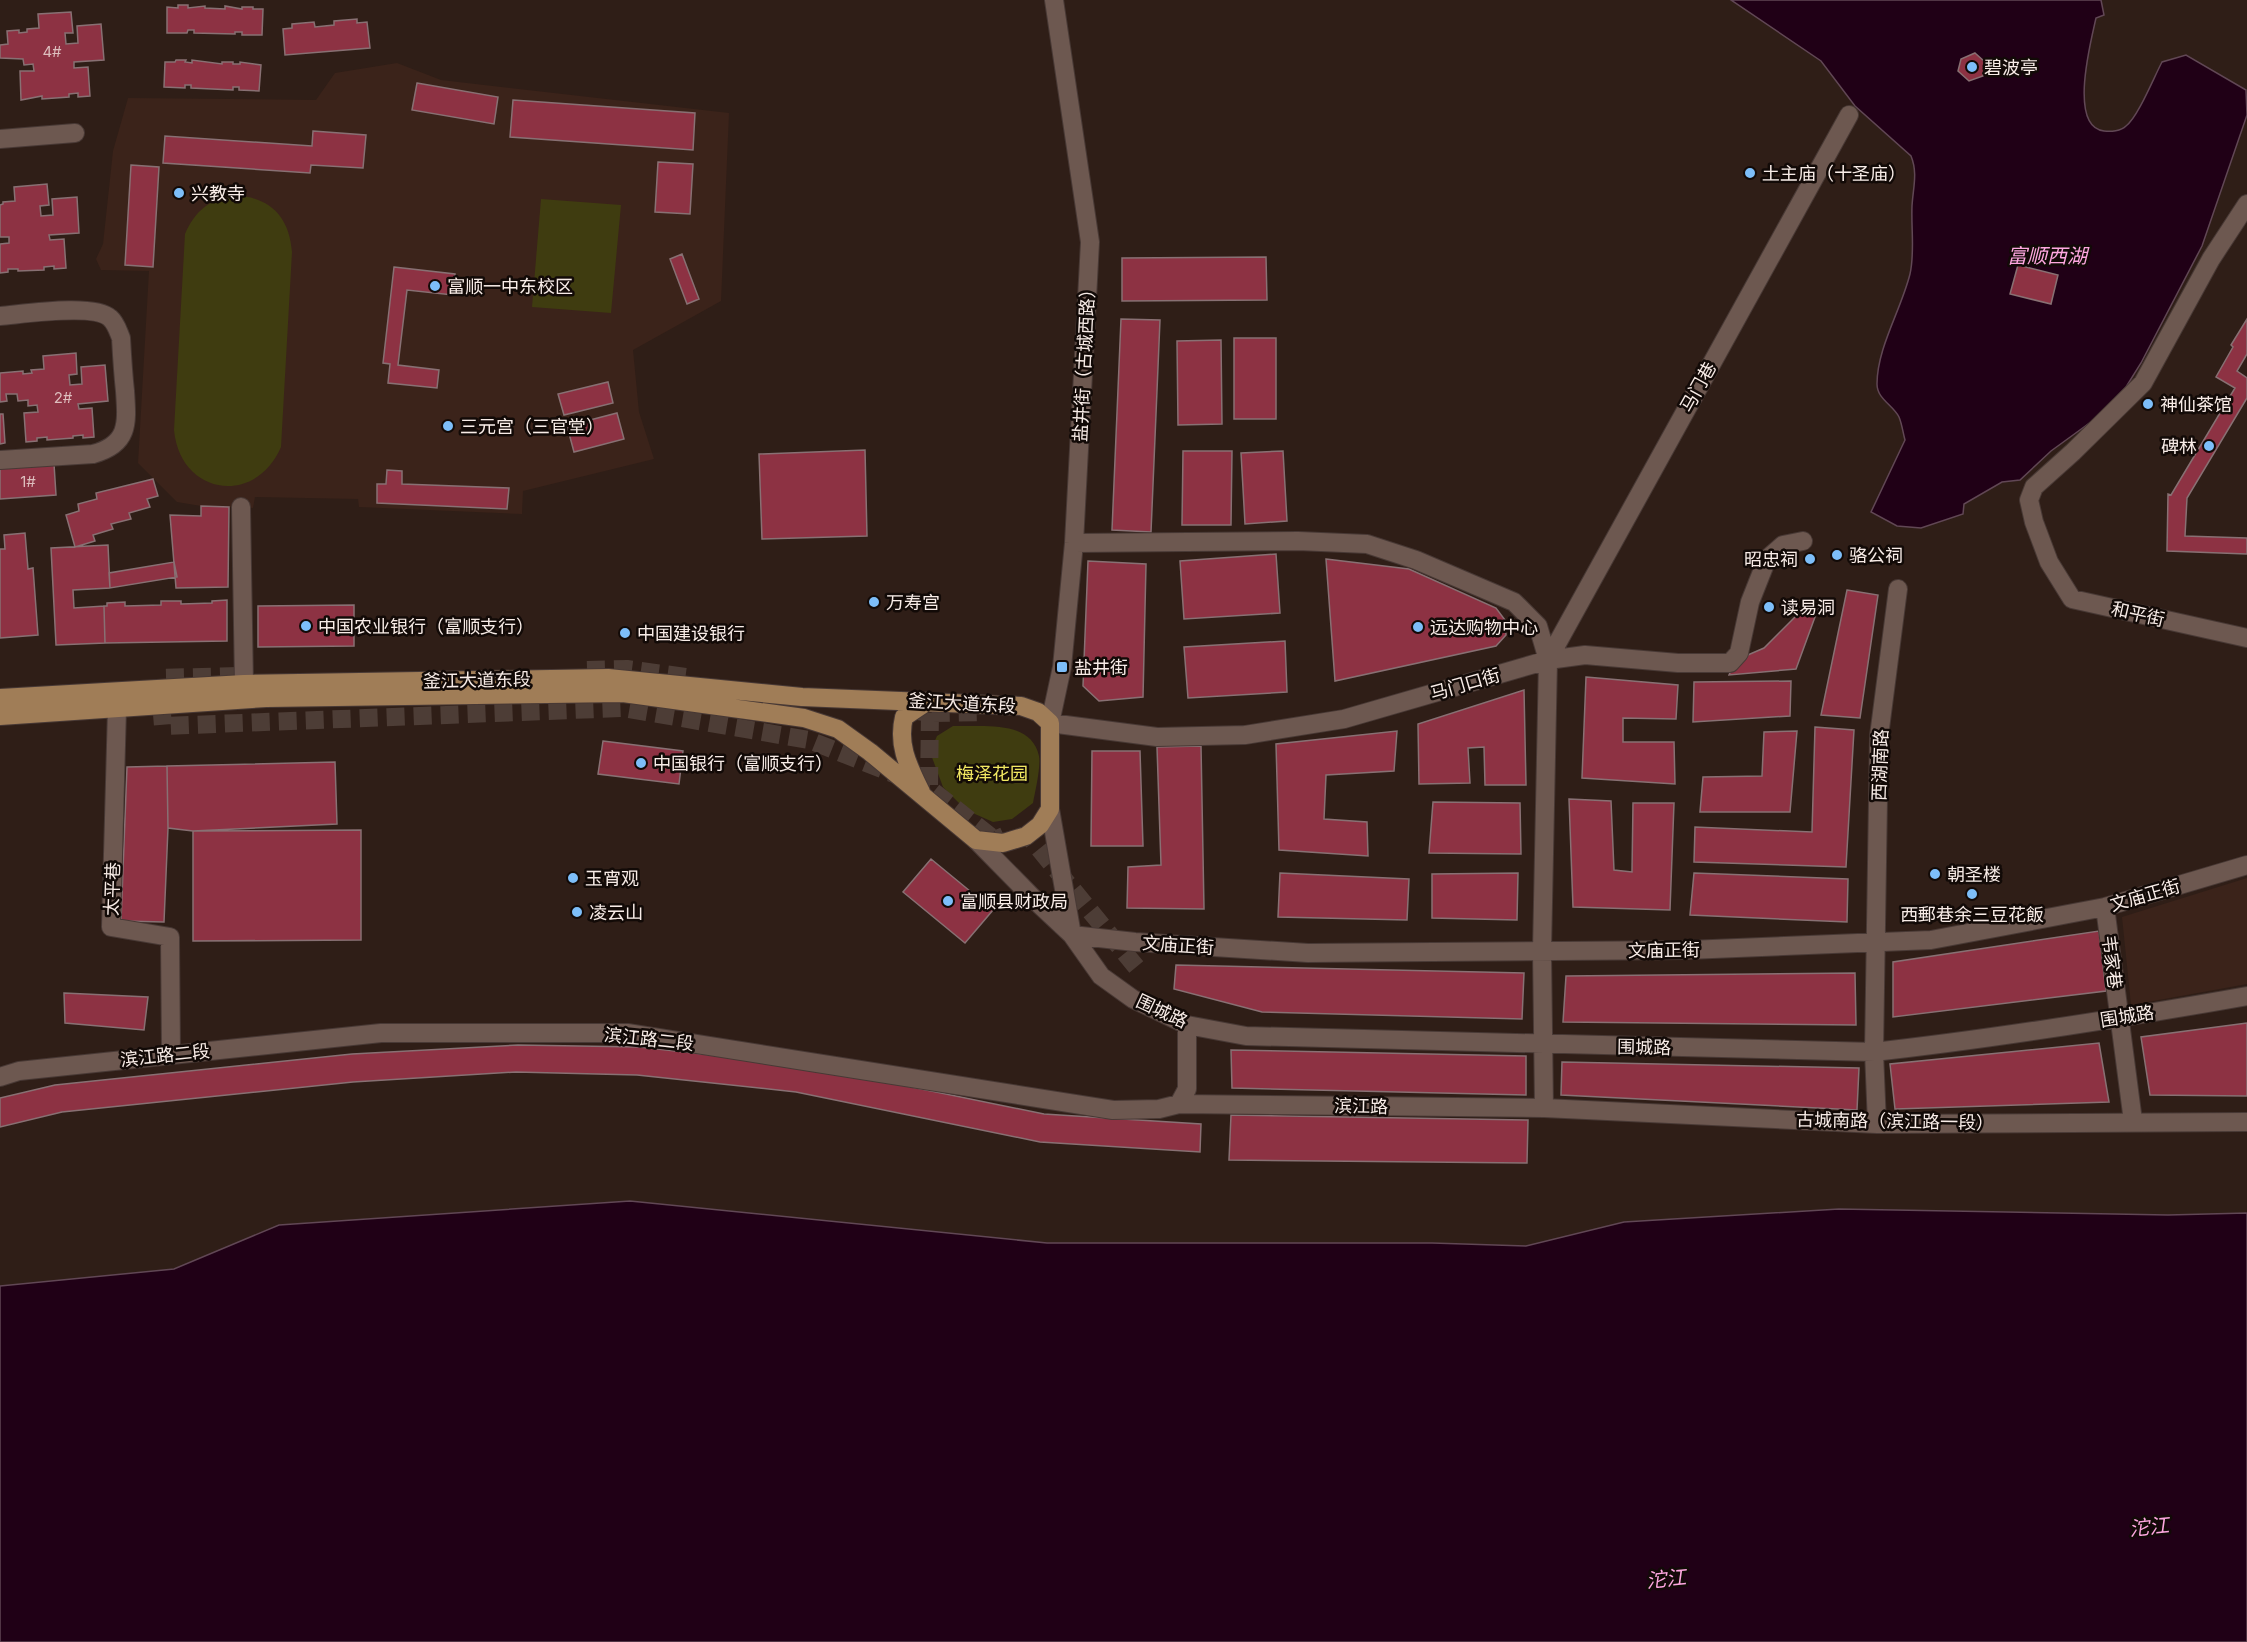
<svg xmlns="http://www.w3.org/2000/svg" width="2247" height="1642" viewBox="0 0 2247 1642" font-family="Inter,'Noto Sans SC',sans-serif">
	<rect width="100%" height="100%" fill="#2f1e17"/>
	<path fill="#3b231a" d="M 397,63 L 441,80 L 729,113 L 721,301 L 633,350 L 639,412 L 654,459 L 523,491 L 522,514 L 359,507 L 358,499 L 255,497 L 253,508 L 201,506 L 177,502 L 138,463 L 149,271 L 101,270 L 96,259 L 103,244 L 113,151 L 128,98 L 316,100 L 335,73 Z
		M 2247,878 L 2247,984 L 2131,1005 L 2122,917 Z"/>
	<path fill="#3f3c10" d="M 233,195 C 269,197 289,215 292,252 L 281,447 C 255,507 180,495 174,430 L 185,234 C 195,211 209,200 233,195 Z
		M 541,199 L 621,205 L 611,313 L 532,307 Z
		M 953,726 C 982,727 1031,719 1039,756 C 1041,767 1035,792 1033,803 L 1012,819 L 993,822 L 966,810 L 943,787 L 930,752 L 937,736 Z"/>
	<path fill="#200016" stroke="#614755" stroke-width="1.5" d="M 1731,0 L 2101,0 L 2104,15 L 2096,18 C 2091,41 2068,127 2104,131 C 2111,132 2121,131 2126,126 C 2138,117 2154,77 2162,62 L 2186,55 L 2246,90 L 2247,115 L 2202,246 L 2141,363 L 2126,387 L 2095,419 L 2051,451 L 2020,480 L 2002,482 L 1964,504 L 1963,514 L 1921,528 L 1897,526 L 1871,512 L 1905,440 C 1903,433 1902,424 1899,417 C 1893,405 1877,399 1877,384 C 1877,348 1901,310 1910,274 C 1915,252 1911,229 1912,206 C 1913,188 1918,173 1911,156 L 1855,106 L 1821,61 Z
		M 630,1201 L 1047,1243 L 1432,1243 L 1526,1246 L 1624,1222 L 1839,1209 L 2168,1215 L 2247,1213 L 2247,1642 L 0,1642 L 0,1286 L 174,1269 L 279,1225 Z"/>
	<path fill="#8d3243" stroke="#887073" stroke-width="1.5" d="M 178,5 L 188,5 L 188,8 L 205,6 L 205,8 L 225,9 L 225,6 L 242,9 L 242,7 L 253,7 L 253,9 L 263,9 L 262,35 L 242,35 L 242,32 L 235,32 L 235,34 L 194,33 L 194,30 L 188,30 L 187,33 L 167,33 L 167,7 L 178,8 Z
		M 71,12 L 73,33 L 65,33 L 66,44 L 78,43 L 77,26 L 101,24 L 104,60 L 74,62 L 74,68 L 88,67 L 90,96 L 78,97 L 78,93 L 69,94 L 69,97 L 42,99 L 42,96 L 21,100 L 20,71 L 34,71 L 33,64 L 24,65 L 23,59 L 0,58 L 0,45 L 8,44 L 7,31 L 19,30 L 19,33 L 27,32 L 27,29 L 39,28 L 38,14 Z
		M 357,19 L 357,23 L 367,22 L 370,48 L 285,55 L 283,29 L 292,28 L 292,24 L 314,22 L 315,27 L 334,25 L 334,21 Z
		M 1975,53 L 1985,62 L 1983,76 L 1969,81 L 1958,71 L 1961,59 Z
		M 176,60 L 186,60 L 185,62 L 192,63 L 192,60 L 222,64 L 222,62 L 233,62 L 233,64 L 240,64 L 240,62 L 261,65 L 259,91 L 239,90 L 239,87 L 233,87 L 233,90 L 191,88 L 191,85 L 185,85 L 185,88 L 164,87 L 165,62 L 175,62 Z
		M 417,83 L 498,97 L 494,124 L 412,110 Z
		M 513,100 L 695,113 L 693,150 L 510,137 Z
		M 313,131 L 366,135 L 363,168 L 311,165 L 310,173 L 163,163 L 165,136 L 312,146 Z
		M 658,162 L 693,164 L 690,214 L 655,212 Z
		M 131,165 L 159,167 L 153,267 L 125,265 Z
		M 47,184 L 49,205 L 40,206 L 41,216 L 53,215 L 52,199 L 77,197 L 79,233 L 49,235 L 50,240 L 64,239 L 66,268 L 54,269 L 54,266 L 44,267 L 44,270 L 18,271 L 18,269 L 8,269 L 8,272 L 0,273 L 0,244 L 9,243 L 9,237 L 0,237 L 0,205 L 3,204 L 3,202 L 15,201 L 14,187 Z
		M 682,254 L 699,299 L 687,304 L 670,259 Z
		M 1266,257 L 1267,300 L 1122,301 L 1122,258 Z
		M 2018,265 L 2058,275 L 2051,304 L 2010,294 Z
		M 394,267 L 455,274 L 453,295 L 407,290 L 398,365 L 439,370 L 437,388 L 388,383 L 390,364 L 383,363 Z
		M 1121,319 L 1160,320 L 1151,532 L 1112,530 Z
		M 2247,319 L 2247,354 L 2237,371 L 2247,378 L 2247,398 L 2187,498 L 2185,536 L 2247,538 L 2247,554 L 2167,551 L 2168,494 L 2171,495 L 2235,388 L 2216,377 L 2233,347 L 2231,345 Z
		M 1234,338 L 1276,338 L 1276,419 L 1234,419 Z
		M 1221,340 L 1222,424 L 1178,425 L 1177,341 Z
		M 76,353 L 77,374 L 69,375 L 70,385 L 82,384 L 81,367 L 105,365 L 108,401 L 78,404 L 79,409 L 92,408 L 94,437 L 83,438 L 83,435 L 73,436 L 73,438 L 47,440 L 47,437 L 37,438 L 37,441 L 26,442 L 24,413 L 38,412 L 37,405 L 28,406 L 28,400 L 18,401 L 17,394 L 6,394 L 7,401 L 0,402 L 0,373 L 23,371 L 23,374 L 32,373 L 31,370 L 44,369 L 43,356 Z
		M 608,382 L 613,403 L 564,415 L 558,394 Z
		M 617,413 L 624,439 L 574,452 L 567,426 Z
		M 0,414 L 3,414 L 5,443 L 0,444 Z
		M 865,450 L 867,536 L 762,539 L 759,454 Z
		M 1183,451 L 1232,451 L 1231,525 L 1182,525 Z
		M 1283,451 L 1287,521 L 1245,524 L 1241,453 Z
		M 54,464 L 56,495 L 0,499 L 0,468 Z
		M 387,470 L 402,471 L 402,484 L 509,488 L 507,509 L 377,503 L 377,484 L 386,484 Z
		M 153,479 L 158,496 L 147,499 L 150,507 L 129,513 L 131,519 L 111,524 L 113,529 L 93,535 L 95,541 L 75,547 L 66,515 L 79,511 L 78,504 L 97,499 L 96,493 Z
		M 201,506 L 229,507 L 228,587 L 176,588 L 170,515 L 201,516 Z
		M 25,533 L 28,569 L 33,568 L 38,635 L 0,638 L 0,549 L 5,549 L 4,535 Z
		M 108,545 L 110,588 L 73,590 L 74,608 L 104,606 L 105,643 L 56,645 L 51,548 Z
		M 1276,554 L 1280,613 L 1184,619 L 1180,561 Z
		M 1326,559 L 1409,569 L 1496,608 L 1505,620 L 1506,635 L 1496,646 L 1335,681 Z
		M 1088,561 L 1146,564 L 1143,697 L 1099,701 L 1083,686 Z
		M 174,562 L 177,577 L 110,588 L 109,573 Z
		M 1847,590 L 1878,595 L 1860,718 L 1821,715 Z
		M 227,600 L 227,641 L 105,643 L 104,606 L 107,606 L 107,603 L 125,602 L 125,606 L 161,605 L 161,601 L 181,601 L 181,604 L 212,603 L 212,601 Z
		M 354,605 L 354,646 L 258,647 L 258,606 Z
		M 1806,606 L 1819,606 L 1796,669 L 1729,675 L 1736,660 L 1764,648 Z
		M 1285,641 L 1287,692 L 1188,698 L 1184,647 Z
		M 1586,677 L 1678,685 L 1676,719 L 1623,718 L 1623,742 L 1674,742 L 1675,784 L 1582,778 Z
		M 1791,681 L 1790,716 L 1693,722 L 1694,682 Z
		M 1524,690 L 1526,785 L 1485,785 L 1484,747 L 1468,748 L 1470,783 L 1419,784 L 1418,724 Z
		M 1815,727 L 1854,730 L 1846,867 L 1694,862 L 1695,827 L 1812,832 Z
		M 1397,731 L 1394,771 L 1326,775 L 1324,819 L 1367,822 L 1368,856 L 1279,850 L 1276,744 Z
		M 1797,731 L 1790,812 L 1700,812 L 1703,777 L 1762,776 L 1764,732 Z
		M 603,741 L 683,751 L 679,784 L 598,774 Z
		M 1201,746 L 1204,909 L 1127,908 L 1128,867 L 1161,865 L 1157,747 Z
		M 1092,751 L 1140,751 L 1143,846 L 1091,846 Z
		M 335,762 L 337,824 L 193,831 L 168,828 L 167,766 Z
		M 167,766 L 168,828 L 164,922 L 121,921 L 127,767 Z
		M 1569,799 L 1611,801 L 1614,870 L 1632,872 L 1633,803 L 1674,803 L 1670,910 L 1573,907 Z
		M 1433,802 L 1520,803 L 1521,854 L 1429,853 Z
		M 361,830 L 361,940 L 193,941 L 193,831 Z
		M 931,859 L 993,910 L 965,943 L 903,892 Z
		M 1280,873 L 1409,879 L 1407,920 L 1278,917 Z
		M 1518,873 L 1517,920 L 1432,918 L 1432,874 Z
		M 1694,873 L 1848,879 L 1847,922 L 1690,915 Z
		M 2099,931 L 2106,991 L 1893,1017 L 1893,962 Z
		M 1176,965 L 1524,973 L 1522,1019 L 1262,1012 L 1174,989 Z
		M 1855,973 L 1856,1025 L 1563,1022 L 1566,976 Z
		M 64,993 L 148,997 L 144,1030 L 65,1023 Z
		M 2247,1023 L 2247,1096 L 2150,1095 L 2141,1037 Z
		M 2099,1043 L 2109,1102 L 1895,1109 L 1890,1064 Z
		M 518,1045 L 639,1047 L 804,1065 L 1044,1114 L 1201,1124 L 1200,1152 L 1040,1142 L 796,1092 L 637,1075 L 516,1072 L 353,1082 L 62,1112 L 0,1127 L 0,1098 L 55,1085 L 352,1054 Z
		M 1231,1050 L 1526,1056 L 1526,1095 L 1232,1088 Z
		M 1562,1062 L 1859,1068 L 1857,1110 L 1561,1095 Z
		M 1231,1115 L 1528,1120 L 1527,1163 L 1229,1160 Z"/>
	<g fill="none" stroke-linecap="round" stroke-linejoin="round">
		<path stroke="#4d3d36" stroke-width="18" stroke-dasharray="18 9" stroke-linecap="butt" d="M 587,670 L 627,669 L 693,678
			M 238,676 L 159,678 L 163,726 L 623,708 L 809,740 L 929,788
			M 905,709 L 930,713 L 985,712
			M 930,713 L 929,788 L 995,840 L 1004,836
			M 1022,828 L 1142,974"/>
		<g stroke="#483935" stroke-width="20">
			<path id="minor" d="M 1054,0 L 1090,242 L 1074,543 L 1062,667 L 1050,723 L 1157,737 L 1245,735 L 1344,719 L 1548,660 L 1585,655 L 1678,663 L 1730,663 L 1739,653 L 1750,602 L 1767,559 L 1783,545 L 1803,541
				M 0,139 L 75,133
				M 2247,204 L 2211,259 L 2143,383 L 2073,452 L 2034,487 L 2029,500 L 2034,522 L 2049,562 L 2072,599 L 2247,638
				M 0,316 C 24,314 94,303 110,318 C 116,323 118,331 121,338 C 122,356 123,373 125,391 C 127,422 130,444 93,454 L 0,460
				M 241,507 L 244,684
				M 1074,543 L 1298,541 L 1367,544 L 1416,560 L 1514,602 L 1538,626 L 1548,660 L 1542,951 L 1544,1108
				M 1548,660 L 1849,115
				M 117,709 L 111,927 L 170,937 L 171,1055
				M 1050,809 L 1072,935
				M 976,840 L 1041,906 L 1072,935 L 1101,976 L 1133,999 L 1187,1025 L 1246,1036 L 1874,1052 C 1999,1038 2123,1018 2247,996
				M 2105,907 L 2133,1121
				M 1072,935 L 1135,942 L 1308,953 L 1688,950 L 1931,940 L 2105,907 L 2247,865
				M 0,1077 L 19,1071 L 381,1033 L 627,1033 L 1113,1110 L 1159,1109 L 1179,1104 L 1187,1089 L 1187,1025
				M 1179,1104 L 1544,1108 L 1877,1124 L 2247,1122
				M 1877,1124 L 1874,1052 L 1879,736 L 1898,589"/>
		</g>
		<g stroke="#483935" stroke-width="20">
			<path id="major" d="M 0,698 L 244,684 L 608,678 L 802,697 L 1021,706 L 1038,712 L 1050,723 L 1050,809 L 1040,825 L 1026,836 L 1003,843 L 976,840 L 870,752 L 838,729 L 804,718 L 623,693 L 266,698 L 0,716
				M 921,792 C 909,767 897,746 904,717 L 928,701"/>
		</g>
		<use href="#minor" stroke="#6d5850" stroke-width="18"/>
		<use href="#major" stroke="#a07d57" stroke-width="18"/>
	</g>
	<g fill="#7dbef9" stroke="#120a07" stroke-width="2">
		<circle cx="1972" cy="67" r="6"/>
		<circle cx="1750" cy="173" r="6"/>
		<circle cx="179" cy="193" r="6"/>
		<circle cx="435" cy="286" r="6"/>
		<circle cx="2148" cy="404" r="6"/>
		<circle cx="448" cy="426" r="6"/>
		<circle cx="2209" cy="446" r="6"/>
		<circle cx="1837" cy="555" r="6"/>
		<circle cx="1810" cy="559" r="6"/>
		<circle cx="874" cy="602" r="6"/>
		<circle cx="1769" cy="607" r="6"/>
		<circle cx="306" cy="626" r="6"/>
		<circle cx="1418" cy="627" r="6"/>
		<circle cx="625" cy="633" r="6"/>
		<rect x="1056" y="661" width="12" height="12" rx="3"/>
		<circle cx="641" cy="763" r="6"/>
		<circle cx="1935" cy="874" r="6"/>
		<circle cx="573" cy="878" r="6"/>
		<circle cx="1972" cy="894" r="6"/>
		<circle cx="948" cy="901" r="6"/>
		<circle cx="577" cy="912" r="6"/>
	</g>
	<g text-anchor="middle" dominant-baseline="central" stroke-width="5" stroke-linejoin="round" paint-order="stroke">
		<g font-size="15" fill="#ddbebe">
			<text x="52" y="51">4#</text>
			<text x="63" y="397">2#</text>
			<text x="28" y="481">1#</text>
		</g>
		<g font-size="18" fill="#f8ece7" stroke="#120a07" text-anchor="start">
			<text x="1984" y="67">碧波亭</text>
			<text x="1762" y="173">土主庙（十圣庙）</text>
			<text x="191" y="193">兴教寺</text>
			<text x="447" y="286">富顺一中东校区</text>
			<text x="2160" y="404">神仙茶馆</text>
			<text x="460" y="426">三元宫（三官堂）</text>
			<text x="2197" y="446" text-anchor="end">碑林</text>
			<text x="1849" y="555">骆公祠</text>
			<text x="1798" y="559" text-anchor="end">昭忠祠</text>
			<text x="886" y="602">万寿宫</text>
			<text x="1781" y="607">读易洞</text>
			<text x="318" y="626">中国农业银行（富顺支行）</text>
			<text x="1430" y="627">远达购物中心</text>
			<text x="637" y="633">中国建设银行</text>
			<text x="1074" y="667">盐井街</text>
			<text x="653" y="763">中国银行（富顺支行）</text>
			<text x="1947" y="874">朝圣楼</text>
			<text x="585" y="878">玉宵观</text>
			<text x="960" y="901">富顺县财政局</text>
			<text x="589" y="912">凌云山</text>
			<text x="1972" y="914" text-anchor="middle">西郵巷余三豆花飯</text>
		</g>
		<g font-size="18" fill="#f8ece7" stroke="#120a07">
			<text transform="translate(1084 361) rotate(-87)">盐井街（古城西路）</text>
			<text transform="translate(1698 387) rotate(-61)">马门巷</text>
			<text transform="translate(2138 614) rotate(13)">和平街</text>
			<text transform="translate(477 680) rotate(-1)">釜江大道东段</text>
			<text transform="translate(1465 684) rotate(-16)">马门口街</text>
			<text transform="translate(962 703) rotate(3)">釜江大道东段</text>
			<text transform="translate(1880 765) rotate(-88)">西湖南路</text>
			<text transform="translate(112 889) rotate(-88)">太平巷</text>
			<text transform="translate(2145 895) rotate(-16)">文庙正街</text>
			<text transform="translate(1178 945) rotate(4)">文庙正街</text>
			<text transform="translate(1664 950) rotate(-1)">文庙正街</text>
			<text transform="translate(2112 962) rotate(83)">韦家巷</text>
			<text transform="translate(1162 1011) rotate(25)">围城路</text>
			<text transform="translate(2127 1016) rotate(-9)">围城路</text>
			<text transform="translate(649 1039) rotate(6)">滨江路二段</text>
			<text transform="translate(1644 1047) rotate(1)">围城路</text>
			<text transform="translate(165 1055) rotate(-6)">滨江路二段</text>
			<text transform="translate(1361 1106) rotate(1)">滨江路</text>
			<text transform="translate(1895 1121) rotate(1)">古城南路（滨江路一段）</text>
		</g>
		<g font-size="18" fill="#f2e862" stroke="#120a07">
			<text x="992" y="773">梅泽花园</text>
		</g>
		<g font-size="20" font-style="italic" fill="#fea7e0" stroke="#120a07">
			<text x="2047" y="256">富顺西湖</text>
			<text transform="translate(2149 1527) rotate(-6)">沱江</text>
			<text transform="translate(1666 1579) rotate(-6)">沱江</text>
		</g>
	</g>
</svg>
